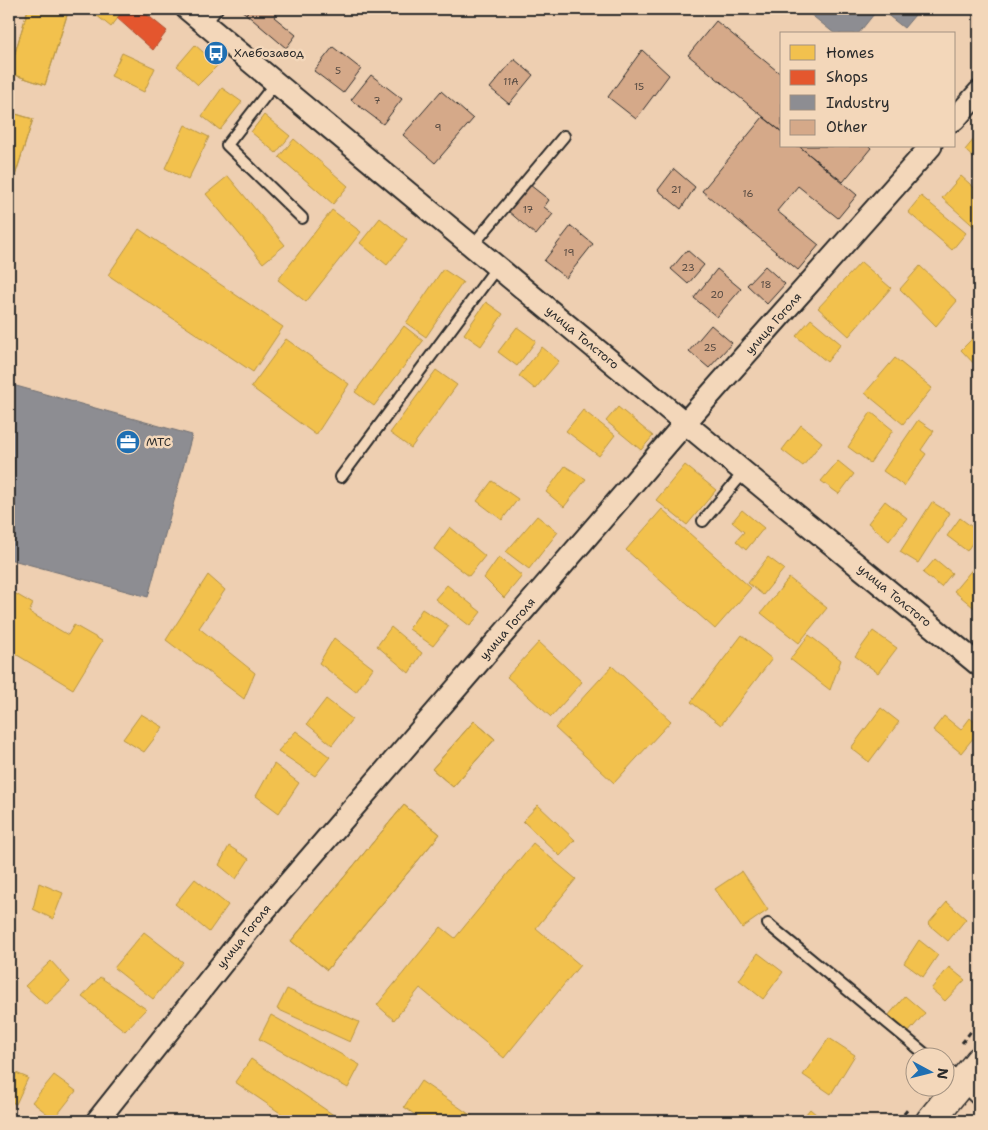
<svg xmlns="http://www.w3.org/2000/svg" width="988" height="1130" viewBox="0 0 988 1130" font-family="'Shantell Sans',sans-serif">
	<rect width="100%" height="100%" fill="#eecfb1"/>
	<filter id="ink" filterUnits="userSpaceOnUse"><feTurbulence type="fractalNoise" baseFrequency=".02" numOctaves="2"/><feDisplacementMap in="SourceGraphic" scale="10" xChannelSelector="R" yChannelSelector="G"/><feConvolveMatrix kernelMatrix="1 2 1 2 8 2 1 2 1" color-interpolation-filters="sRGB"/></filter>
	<g filter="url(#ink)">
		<path fill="#f2c14e" stroke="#b69444" d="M 28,9 L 69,9 L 45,85 L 9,73 Z
			M 28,9 L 69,9 L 45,85 L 9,73 Z
			M 101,9 L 125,9 L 111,27 L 96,15 Z
			M 195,45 L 218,65 L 198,85 L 177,66 Z
			M 122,53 L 155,68 L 144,92 L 111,76 Z
			M 222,88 L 242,102 L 220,130 L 202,116 Z
			M 9,112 L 33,119 L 9,195 Z
			M 9,112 L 33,119 L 9,195 Z
			M 264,115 L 290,136 L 276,153 L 251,132 Z
			M 185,125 L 209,137 L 188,180 L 165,168 Z
			M 979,133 L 979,163 L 965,150 Z
			M 294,139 L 348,186 L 333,204 L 279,157 Z
			M 228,176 L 285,245 L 263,263 L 206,194 Z
			M 961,176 L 979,192 L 979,231 L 942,198 Z
			M 921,196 L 966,233 L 952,250 L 908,212 Z
			M 332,210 L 361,232 L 306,302 L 278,280 Z
			M 380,218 L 407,240 L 387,265 L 360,243 Z
			M 139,229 L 283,327 L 253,372 L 108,275 Z
			M 861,262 L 891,288 L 849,336 L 818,308 Z
			M 920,266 L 957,301 L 936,326 L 900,289 Z
			M 443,269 L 463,282 L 426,337 L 406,323 Z
			M 979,273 L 979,285 L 973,279 Z
			M 486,302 L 503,314 L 481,346 L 464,334 Z
			M 811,319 L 841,344 L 827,362 L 796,336 Z
			M 404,326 L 423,341 L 374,406 L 355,392 Z
			M 517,327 L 536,341 L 517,366 L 498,352 Z
			M 976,335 L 979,338 L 979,369 L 961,350 Z
			M 286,339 L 349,384 L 316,435 L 251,387 Z
			M 542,347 L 559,361 L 535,389 L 519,376 Z
			M 895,358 L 932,388 L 903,424 L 865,393 Z
			M 436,370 L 457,385 L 411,448 L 390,433 Z
			M 618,407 L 653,436 L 641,450 L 606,421 Z
			M 583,410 L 615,435 L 599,456 L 566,431 Z
			M 871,412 L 893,430 L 870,463 L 848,447 Z
			M 918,420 L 934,431 L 921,450 L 926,454 L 904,486 L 883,471 Z
			M 801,425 L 822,442 L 803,466 L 782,450 Z
			M 838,461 L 854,474 L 839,494 L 821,481 Z
			M 685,465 L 716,490 L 687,525 L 656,500 Z
			M 565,466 L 586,479 L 564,507 L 546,492 Z
			M 492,481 L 518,499 L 502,520 L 477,501 Z
			M 885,501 L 907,518 L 889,541 L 868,523 Z
			M 932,502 L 950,513 L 918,563 L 900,552 Z
			M 662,509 L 751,588 L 715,629 L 626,550 Z
			M 742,510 L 764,528 L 746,550 L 736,541 L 744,532 L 732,522 Z
			M 537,516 L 558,532 L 529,569 L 506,552 Z
			M 960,518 L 979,532 L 967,551 L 947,536 Z
			M 450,527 L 485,556 L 469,576 L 434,549 Z
			M 499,557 L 522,576 L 504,598 L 484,578 Z
			M 768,557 L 784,569 L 763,595 L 748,583 Z
			M 935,559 L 952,573 L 941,587 L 923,573 Z
			M 975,566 L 979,570 L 979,612 L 954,591 Z
			M 208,575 L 225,590 L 199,628 L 255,673 L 244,699 L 166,640 Z
			M 789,578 L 827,608 L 799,643 L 761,613 Z
			M 447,585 L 481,612 L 470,626 L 435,599 Z
			M 9,590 L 33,604 L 29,612 L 68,635 L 74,625 L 102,641 L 73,689 L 9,650 L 9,640 L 11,637 L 9,636 Z
			M 422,609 L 449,626 L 433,646 L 409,629 Z
			M 391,627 L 422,653 L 409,673 L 377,646 Z
			M 873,631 L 897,648 L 878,673 L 855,656 Z
			M 742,635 L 772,659 L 721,725 L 691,702 Z
			M 809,635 L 841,660 L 830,690 L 790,659 Z
			M 334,638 L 373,668 L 356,692 L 319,663 Z
			M 539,642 L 582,682 L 551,717 L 507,677 Z
			M 612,666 L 671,721 L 614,783 L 555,728 Z
			M 326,699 L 352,719 L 332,745 L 307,724 Z
			M 881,708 L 899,722 L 869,762 L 851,748 Z
			M 141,714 L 163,727 L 144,752 L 123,739 Z
			M 944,716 L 961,730 L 970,718 L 979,726 L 979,731 L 961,753 L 933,730 Z
			M 474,721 L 495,739 L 453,787 L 432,769 Z
			M 474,721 L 495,739 L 453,787 L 432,769 Z
			M 296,731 L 330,757 L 315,776 L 278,751 Z
			M 274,764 L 299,783 L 279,813 L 256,796 Z
			M 979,773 L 979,787 L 973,782 Z
			M 404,805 L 440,834 L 327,970 L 291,941 Z
			M 404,805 L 440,834 L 327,970 L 291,941 Z
			M 538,805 L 575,840 L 560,856 L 523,821 Z
			M 533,843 L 576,879 L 536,928 L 580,965 L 504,1058 L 420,988 L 394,1020 L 377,1005 L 441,927 L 455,938 Z
			M 229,846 L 249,859 L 236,879 L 219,865 Z
			M 742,871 L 768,910 L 742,928 L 715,889 Z
			M 195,879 L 228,905 L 209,932 L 175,904 Z
			M 39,883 L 63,893 L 53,919 L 33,909 Z
			M 947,902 L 966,919 L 948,941 L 928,924 Z
			M 144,932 L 183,962 L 153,999 L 114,968 Z
			M 919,940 L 938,955 L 923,977 L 904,963 Z
			M 758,953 L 783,972 L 763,999 L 739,980 Z
			M 51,961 L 70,982 L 46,1005 L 25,986 Z
			M 949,967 L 965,980 L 945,1001 L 931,989 Z
			M 100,977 L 146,1009 L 125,1031 L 82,997 Z
			M 287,989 L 359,1022 L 350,1042 L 277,1009 Z
			M 905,996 L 925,1013 L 908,1033 L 888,1016 Z
			M 271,1015 L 360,1065 L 348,1088 L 259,1039 Z
			M 829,1038 L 855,1055 L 831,1094 L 803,1075 Z
			M 251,1059 L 338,1118 L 336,1121 L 292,1121 L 235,1082 Z
			M 9,1070 L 28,1078 L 16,1104 L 9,1101 Z
			M 54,1075 L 76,1091 L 54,1119 L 32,1102 Z
			M 421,1081 L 479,1121 L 424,1121 L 404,1107 Z
			M 810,1109 L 824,1121 L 800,1121 Z
			M 691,1114 L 700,1121 L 685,1121 Z"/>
		<path fill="#e4572e" stroke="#ac4a2d" d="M 125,9 L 140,9 L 167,31 L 153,50 L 117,18 Z"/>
		<path fill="#8d8d92" stroke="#707073" d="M 804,9 L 878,9 L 858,34 L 835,34 Z
			M 880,9 L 920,9 L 904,28 Z
			M 9,384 L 192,435 L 148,597 L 9,559 Z"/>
		<path fill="#d5a989" stroke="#2b2b2b" d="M 240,9 L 250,9 L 246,14 Z
			M 250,9 L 281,9 L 274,17 L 296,35 L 286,48 L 246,14 Z
			M 716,21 L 782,75 L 782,132 L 688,55 Z
			M 333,47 L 361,69 L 343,93 L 314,71 Z
			M 642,50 L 669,75 L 636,119 L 608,97 Z
			M 514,59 L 533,75 L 509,104 L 490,88 Z
			M 371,75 L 402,99 L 383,124 L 351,100 Z
			M 441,91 L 473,119 L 435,163 L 403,135 Z
			M 763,117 L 782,132 L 782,146 L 799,146 L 857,195 L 838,218 L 798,186 L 777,211 L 819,245 L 798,270 L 702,191 Z
			M 799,146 L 869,146 L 871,148 L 843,182 Z
			M 674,169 L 695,187 L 681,209 L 658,190 Z
			M 530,185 L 549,200 L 544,207 L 553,214 L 536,235 L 508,211 Z
			M 571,226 L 593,244 L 566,278 L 544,261 Z
			M 687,250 L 704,265 L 688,284 L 671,269 Z
			M 765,266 L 785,284 L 767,304 L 747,285 Z
			M 717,269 L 741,289 L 717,317 L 694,298 Z
			M 711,325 L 732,343 L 709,368 L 689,351 Z"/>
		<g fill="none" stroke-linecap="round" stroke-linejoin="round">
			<g stroke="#2b2b2b" stroke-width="14">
				<path id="service" d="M 205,24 L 217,9
					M 276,82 L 227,145 L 302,218
					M 472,246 L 564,136
					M 341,477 L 497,267
					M 703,521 L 744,472
					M 768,924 L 930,1058
					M 946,1069 L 963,1079"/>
			</g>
			<g stroke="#2b2b2b" stroke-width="25">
				<g id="minor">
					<path id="s1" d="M 187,9 L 744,472 L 979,665"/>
					<path d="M 954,120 L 979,92"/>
					<path d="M 964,1079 L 979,1094"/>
					<path id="s2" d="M 97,1121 L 260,916 L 685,423 L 931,146"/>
				</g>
			</g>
			<g stroke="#2b2b2b" stroke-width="31">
				<path id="secondary" d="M 930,1121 L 979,1061"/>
			</g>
			<path stroke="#2b2b2b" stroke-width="3" stroke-dasharray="5 4" stroke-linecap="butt" d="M 962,1043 L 979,1021
				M 898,1121 L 909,1108"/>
			<use href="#service" stroke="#f3d7ba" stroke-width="10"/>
			<use href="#minor" stroke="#f3d7ba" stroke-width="21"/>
			<use href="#secondary" stroke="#f3d7ba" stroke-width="28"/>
		</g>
	</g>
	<defs>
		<g id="bus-disc" transform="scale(1.25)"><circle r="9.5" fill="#1f6fb2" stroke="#f3d7ba"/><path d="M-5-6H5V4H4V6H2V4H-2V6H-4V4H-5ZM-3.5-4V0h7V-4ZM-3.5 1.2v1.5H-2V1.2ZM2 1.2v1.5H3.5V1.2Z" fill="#fff"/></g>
		<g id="office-disc" transform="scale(1.25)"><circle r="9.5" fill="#1f6fb2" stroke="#f3d7ba"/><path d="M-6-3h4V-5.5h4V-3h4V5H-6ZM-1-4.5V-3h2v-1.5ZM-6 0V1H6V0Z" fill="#fff"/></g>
	</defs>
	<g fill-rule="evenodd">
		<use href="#bus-disc" x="216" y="53"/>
		<use href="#office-disc" x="128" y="442"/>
	</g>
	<g text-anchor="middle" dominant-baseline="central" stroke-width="5" stroke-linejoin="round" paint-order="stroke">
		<g font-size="10" fill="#564a42">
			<text x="338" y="70">5</text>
			<text x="511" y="81">11А</text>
			<text x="639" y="86">15</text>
			<text x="377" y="100">7</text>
			<text x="438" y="127">9</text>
			<text x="676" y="189">21</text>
			<text x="748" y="193">16</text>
			<text x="528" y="209">17</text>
			<text x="569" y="252">19</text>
			<text x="688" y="267">23</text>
			<text x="766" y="284">18</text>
			<text x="717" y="294">20</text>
			<text x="710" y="347">25</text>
		</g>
		<g font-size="12" fill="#2b2b2b" stroke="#f3d7ba" text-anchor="start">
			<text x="234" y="53">Хлебозавод</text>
			<text x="146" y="442">МТС</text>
		</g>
		<g font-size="12" fill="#2b2b2b" stroke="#f3d7ba">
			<text stroke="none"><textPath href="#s2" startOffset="1046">улица Гоголя</textPath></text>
			<text stroke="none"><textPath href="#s1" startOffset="514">улица Толстого</textPath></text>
			<text stroke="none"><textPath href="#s1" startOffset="919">улица Толстого</textPath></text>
			<text stroke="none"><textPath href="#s2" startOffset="641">улица Гоголя</textPath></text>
			<text stroke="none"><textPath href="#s2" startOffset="236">улица Гоголя</textPath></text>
		</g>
	</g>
	<rect width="988" height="1130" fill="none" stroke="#f3d7ba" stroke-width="30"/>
	<rect x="15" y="15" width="958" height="1100" fill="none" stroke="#2b2b2b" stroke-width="2" filter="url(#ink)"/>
	<rect x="780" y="32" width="175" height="115" fill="#f3d7ba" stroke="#a39281"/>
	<rect x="790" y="45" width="25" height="15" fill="#f2c14e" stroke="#a39281"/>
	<text x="826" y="58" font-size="15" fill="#2b2b2b">Homes</text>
	<rect x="790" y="70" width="25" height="15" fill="#e4572e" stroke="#a39281"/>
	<text x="826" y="82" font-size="15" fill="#2b2b2b">Shops</text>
	<rect x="790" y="95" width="25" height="15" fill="#8d8d92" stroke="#a39281"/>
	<text x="826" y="108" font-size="15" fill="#2b2b2b">Industry</text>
	<rect x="790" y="120" width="25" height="15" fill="#d5a989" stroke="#a39281"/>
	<text x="826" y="132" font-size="15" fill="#2b2b2b">Other</text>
	<g transform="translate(930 1072) rotate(97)"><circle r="24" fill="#f3d7ba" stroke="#a39281"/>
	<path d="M0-4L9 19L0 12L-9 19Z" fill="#1f6fb2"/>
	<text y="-8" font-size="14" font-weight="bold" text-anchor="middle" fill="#2b2b2b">N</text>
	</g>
</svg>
